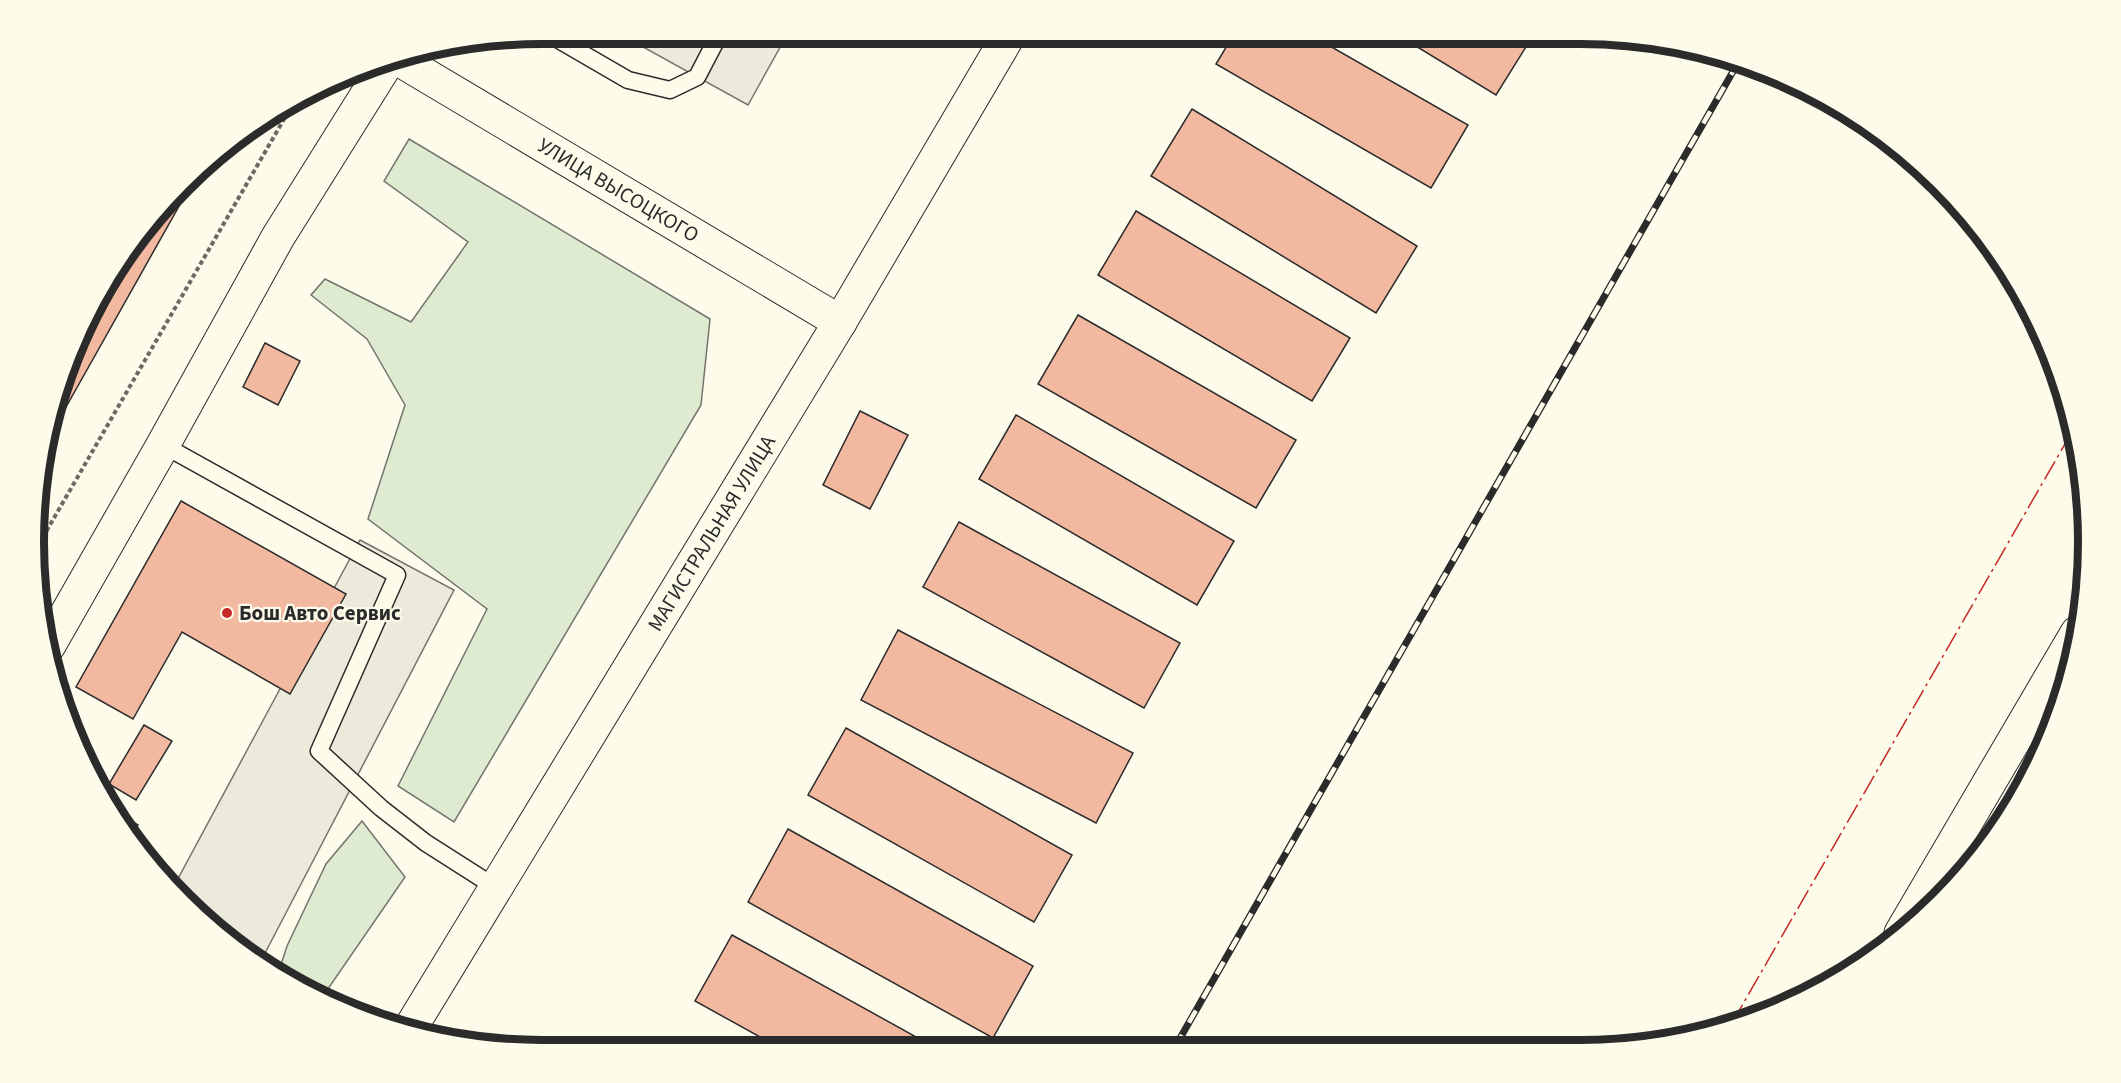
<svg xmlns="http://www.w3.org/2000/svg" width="2121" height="1083" viewBox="0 0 2121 1083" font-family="'Source Sans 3',sans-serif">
	<rect width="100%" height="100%" fill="#fdfbea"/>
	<path fill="#deebd1" stroke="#74746e" stroke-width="1.5" d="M 409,139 L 710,319 L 701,405 L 454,822 L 398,786 L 487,609 L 368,519 L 405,405 L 367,339 L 311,295 L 325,279 L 411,322 L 468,242 L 384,181 Z
		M 362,821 L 405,877 L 321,999 L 279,971 L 287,946 L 326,864 Z"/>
	<path fill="#eceadb" stroke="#74746e" stroke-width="1.5" d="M 639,33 L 788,33 L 748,105 L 634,42 Z
		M 360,540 L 454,590 L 262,959 L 182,901 L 173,888 Z"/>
	<path fill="#f2b8a0" stroke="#2b2b2b" stroke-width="1.5" d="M 1234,34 L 1309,34 L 1468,125 L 1431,188 L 1216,64 Z
		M 1396,34 L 1534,34 L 1496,95 Z
		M 1192,109 L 1417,246 L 1376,313 L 1151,176 Z
		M 196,176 L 43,448 L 72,347 L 119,259 Z
		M 1136,211 L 1350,338 L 1312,401 L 1098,275 Z
		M 1078,315 L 1296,440 L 1256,508 L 1038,384 Z
		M 265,343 L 300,361 L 278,405 L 243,387 Z
		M 860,411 L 908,435 L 870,509 L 823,485 Z
		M 1016,415 L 1234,541 L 1197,605 L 979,479 Z
		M 181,501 L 346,594 L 290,694 L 182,632 L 133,719 L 76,687 Z
		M 959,522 L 1180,643 L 1144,708 L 923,587 Z
		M 898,630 L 1133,753 L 1096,823 L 861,700 Z
		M 144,725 L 172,741 L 136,800 L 109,784 Z
		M 846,728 L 1072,855 L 1034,922 L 808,795 Z
		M 119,813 L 138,825 L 133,833 Z
		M 788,829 L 1033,966 L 993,1038 L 748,902 Z
		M 732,935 L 936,1048 L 780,1048 L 695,1001 Z
		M 674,1039 L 691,1048 L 668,1048 Z"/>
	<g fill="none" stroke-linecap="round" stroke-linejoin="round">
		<g stroke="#2b2b2b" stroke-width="19">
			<path id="service" d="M 547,33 L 628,80 L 670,90 L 697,77 L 720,33
				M 163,445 L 397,575 L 319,751 L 381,808 L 426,843 L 495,887
				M 38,609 L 61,622"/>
		</g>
		<g stroke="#2b2b2b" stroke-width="35">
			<path id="minor" d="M 49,645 L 163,445 L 278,237 L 390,58
				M 1901,933 L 2077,633"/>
		</g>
		<g stroke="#2b2b2b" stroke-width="35">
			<g id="tertiary">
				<path id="s1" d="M 395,57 L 840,322"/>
			</g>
		</g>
		<g stroke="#2b2b2b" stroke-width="35">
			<path id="secondary" d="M 840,322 L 1010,33"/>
		</g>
		<g stroke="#2b2b2b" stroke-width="35">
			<g id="primary">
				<path id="s2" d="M 408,1032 L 840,322"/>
			</g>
		</g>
		<path stroke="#6a6964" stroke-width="4" stroke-dasharray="4.5 3" stroke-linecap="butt" d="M 39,544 L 291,107"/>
		<use href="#service" stroke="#fdfbea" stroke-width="16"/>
		<use href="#minor" stroke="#fdfbea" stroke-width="33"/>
		<use href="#tertiary" stroke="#fdfbea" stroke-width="33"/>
		<use href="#secondary" stroke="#fdfbea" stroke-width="33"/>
		<use href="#primary" stroke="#fdfbea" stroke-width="33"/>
		<g stroke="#2b2b2b" stroke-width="7">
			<path id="rail" d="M 1175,1047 L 1739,61"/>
		</g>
		<use href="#rail" stroke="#fdfbea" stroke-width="4.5" stroke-dasharray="14" stroke-linecap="butt"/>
		<path stroke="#c62828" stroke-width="1.5" stroke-dasharray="21 4.5 3 4.5" stroke-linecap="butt" d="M 1732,1023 L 2073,430"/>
	</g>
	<circle fill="#c62828" stroke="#fdfbea" stroke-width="2" cx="227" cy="613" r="6"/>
	<g text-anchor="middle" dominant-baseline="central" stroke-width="4.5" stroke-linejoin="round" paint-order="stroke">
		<g font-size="21" fill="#2b2b2b" stroke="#fdfbea">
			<text stroke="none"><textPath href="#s1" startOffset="260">УЛИЦА ВЫСОЦКОГО</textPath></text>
			<text stroke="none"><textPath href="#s2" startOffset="584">МАГИСТРАЛЬНАЯ УЛИЦА</textPath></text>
		</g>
		<g font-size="21" font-weight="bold" fill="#2b2b2b" stroke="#fdfbea" text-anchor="start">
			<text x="239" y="613">Бош Авто Сервис</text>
		</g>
	</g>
	<path d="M0 0H2121V1083H0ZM542 44H1580A498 498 0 0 1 2078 542V542A498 498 0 0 1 1580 1040H542A498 498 0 0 1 44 542V542A498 498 0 0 1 542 44Z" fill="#fdfbea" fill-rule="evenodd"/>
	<path fill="none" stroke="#2b2b2b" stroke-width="8" d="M542 44H1580A498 498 0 0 1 2078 542V542A498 498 0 0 1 1580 1040H542A498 498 0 0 1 44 542V542A498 498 0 0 1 542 44Z"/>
</svg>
